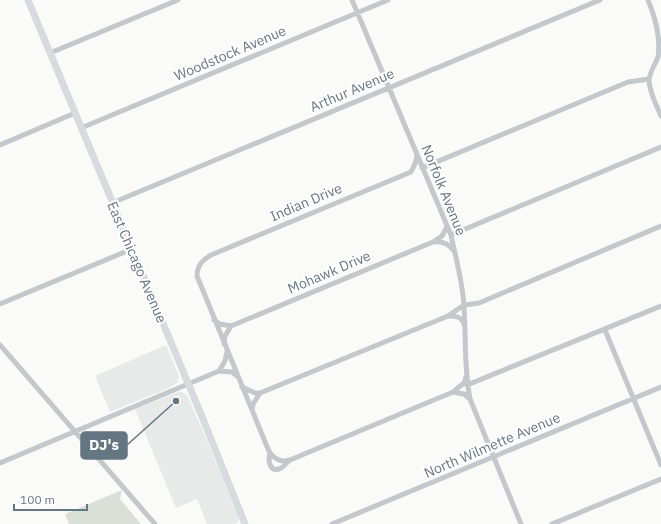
<svg xmlns="http://www.w3.org/2000/svg" width="661" height="524" viewBox="0 0 661 524" font-family="'IBM Plex Sans',sans-serif">
	<rect width="100%" height="100%" fill="#fafaf8"/>
	<path fill="#e8e9e9" d="M 166,345 L 179,376 L 177,383 L 167,389 L 110,412 L 95,376 Z
		M 178,392 L 182,392 L 187,395 L 208,443 L 238,516 L 238,522 L 235,524 L 207,524 L 197,499 L 176,508 L 135,409 Z"/>
	<path fill="#dadfd7" d="M 122,490 L 120,499 L 141,524 L 69,524 L 65,514 Z"/>
	<g fill="none" stroke-linecap="round" stroke-linejoin="round">
		<path stroke="#c3c8cc" stroke-width="5" d="M 352,0 L 451,235 C 456,259 463,283 464,307 C 466,338 464,369 470,399 L 521,524
			M 648,0 C 656,19 661,37 658,57 C 655,65 649,73 649,81 C 650,93 656,105 661,116
			M 50,53 L 178,0
			M 81,128 L 388,0
			M 0,145 L 75,113
			M 417,155 L 415,164 L 411,172 L 211,255 C 203,260 197,265 197,276 L 268,449 C 272,458 280,463 290,460 L 453,392 L 464,383 L 466,377
			M 422,168 L 628,82 L 649,79
			M 112,203 L 600,0
			M 451,235 L 661,147
			M 434,242 C 442,241 449,244 454,251
			M 0,304 L 132,249
			M 448,316 C 455,316 461,316 464,324
			M 214,320 L 220,324 L 231,326 L 433,242 L 442,236 L 447,227
			M 605,330 L 661,465
			M 224,344 L 225,336 L 231,326
			M 0,345 L 155,524
			M 219,371 L 225,361 L 227,352
			M 467,385 L 661,306
			M 242,387 L 255,393 L 260,393 L 448,316 L 464,305 L 479,303 L 661,226
			M 453,392 L 464,394 L 470,399
			M 252,410 L 253,404 L 260,393
			M 270,453 C 268,459 269,472 279,469 C 283,468 286,463 289,461
			M 0,463 L 219,371 L 232,372 L 237,376
			M 332,524 L 661,387
			M 552,524 L 661,479"/>
		<path stroke="#d6dbdf" stroke-width="7" d="M 28,0 L 203,419 L 245,524"/>
	</g>
	<g text-anchor="middle" dominant-baseline="central" stroke-width="4" stroke-linejoin="round" paint-order="stroke">
		<g font-size="14" fill="#657683" stroke="#fff">
			<text transform="translate(230 53) rotate(-23)">Woodstock Avenue</text>
			<text transform="translate(352 90) rotate(-23)">Arthur Avenue</text>
			<text transform="translate(444 190) rotate(68)">Norfolk Avenue</text>
			<text transform="translate(306 202) rotate(-23)">Indian Drive</text>
			<text transform="translate(137 262) rotate(67)">East Chicago Avenue</text>
			<text transform="translate(329 272) rotate(-23)">Mohawk Drive</text>
			<text transform="translate(492 445) rotate(-23)">North Wilmette Avenue</text>
		</g>
	</g>
	<path fill="none" stroke="#657683" stroke-width="1.5" d="M176 401L127 445"/>
	<circle fill="#657683" stroke="#fff" stroke-width="1.5" cx="176" cy="401" r="4"/>
	<rect fill="#657683" stroke="#657683" stroke-width="1.5" x="81" y="432" width="46" height="27" rx="4"/>
	<g font-size="15" text-anchor="middle" font-weight="bold" fill="#fff">
		<text x="104" y="450">DJ's</text>
	</g>
	<path d="M14 504v6h73v-6" fill="none" stroke="#657683" stroke-width="2"/>
	<text x="20" y="504" font-size="12" fill="#657683" stroke="#ffffff" stroke-width="3" paint-order="stroke">100 m</text>
</svg>
